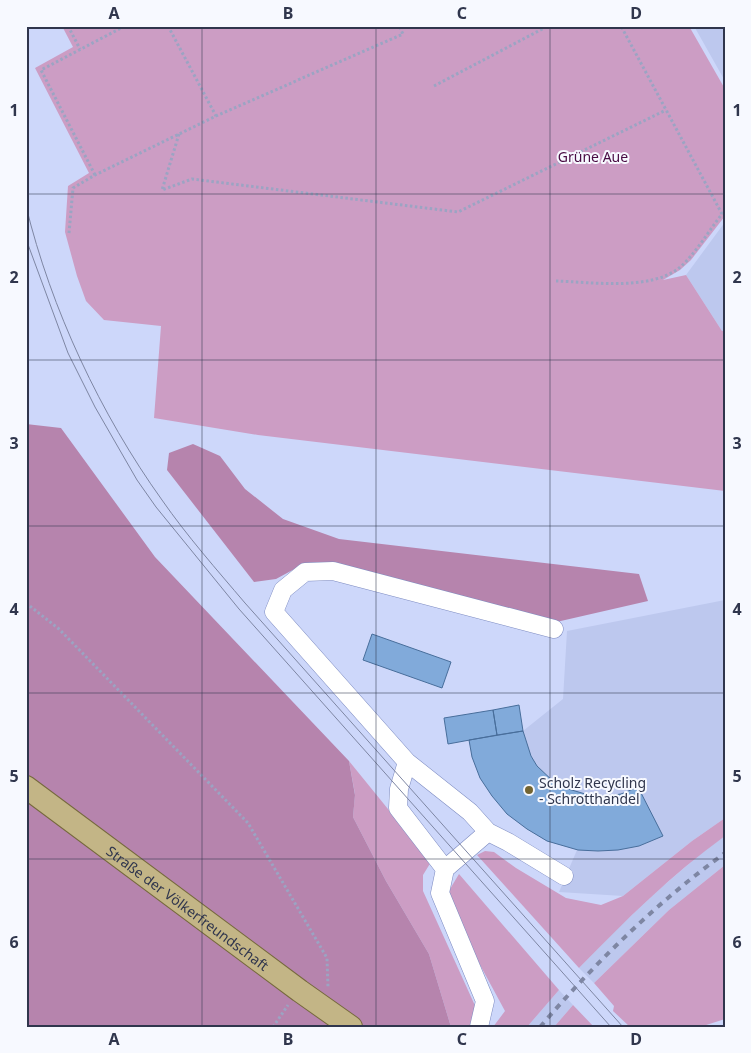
<svg xmlns="http://www.w3.org/2000/svg" width="751" height="1053" viewBox="0 0 751 1053" font-family="'Noto Sans',sans-serif">
	<rect width="100%" height="100%" fill="#cdd7fa"/>
	<path fill="#bdc8ee" d="M 694,26 L 725,26 L 725,81 Z
		M 725,222 L 725,331 L 722,331 L 686,275 Z
		M 725,600 L 725,818 L 692,841 L 623,896 L 559,892 L 577,850 L 547,841 L 527,829 L 507,814 L 492,796 L 480,778 L 472,757 L 469,740 L 523,731 L 563,699 L 567,631 Z
		M 725,836 L 725,865 L 669,910 L 594,983 L 579,968 L 619,927 L 662,887 L 704,851 Z
		M 559,990 L 573,1005 L 554,1027 L 527,1027 Z"/>
	<path fill="#cc9dc4" d="M 62,26 L 689,26 L 725,89 L 725,216 L 691,260 L 680,270 L 663,280 L 686,275 L 722,331 L 725,331 L 725,491 L 258,435 L 154,418 L 161,326 L 104,320 L 86,301 L 77,276 L 65,232 L 68,186 L 89,173 L 35,68 L 73,47 Z
		M 349,761 L 431,862 L 423,875 L 423,891 L 477,1010 L 472,1027 L 451,1027 L 429,954 L 386,881 L 353,817 L 355,794 Z
		M 725,818 L 725,836 C 672,874 625,921 579,968 L 477,855 L 485,851 L 494,852 L 516,868 L 566,898 L 601,905 L 623,896 L 692,841 Z
		M 725,865 L 725,1019 L 700,1027 L 630,1027 L 613,1011 L 614,1006 L 594,983 L 669,910 Z
		M 459,874 L 559,990 L 527,1027 L 493,1027 L 505,1011 L 479,963 L 450,899 L 450,889 Z
		M 573,1005 L 594,1027 L 554,1027 Z"/>
	<path fill="#b684ad" d="M 26,424 L 61,428 L 155,557 L 349,761 L 355,795 L 353,817 L 386,881 L 429,954 L 451,1027 L 26,1027 Z
		M 193,444 L 220,456 L 245,489 L 283,519 L 339,539 L 639,574 L 648,601 L 552,623 L 300,566 L 276,579 L 254,582 L 167,470 L 169,453 Z"/>
	<path fill="#81aada" stroke="#486e9b" d="M 372,634 L 451,662 L 442,688 L 363,660 Z
		M 519,705 L 523,731 L 497,735 L 493,710 Z
		M 493,710 L 497,735 L 448,744 L 444,718 Z
		M 523,731 L 531,756 L 537,766 L 555,783 L 565,788 L 592,796 L 607,796 L 621,794 L 638,787 L 663,836 L 639,846 L 618,850 L 598,851 L 578,850 L 547,841 L 527,829 L 507,814 L 492,796 L 480,778 L 472,757 L 469,740 Z"/>
	<g fill="none" stroke-linecap="round" stroke-linejoin="round">
		<g stroke="#7d8bc1" stroke-width="19">
			<path id="minor" d="M 407,762 L 274,612 L 283,590 L 305,572 L 333,571 L 554,629
				M 445,869 L 398,808 L 399,789 L 407,762 L 470,812 L 488,832
				M 479,1027 L 485,1001 L 440,893 L 445,869 L 488,832 L 508,842 L 564,876"/>
		</g>
		<g stroke="#76693e" stroke-width="24">
			<g id="major">
				<path id="s1" d="M 26,787 L 300,991 L 351,1027"/>
			</g>
		</g>
		<path stroke="#9ba4c3" stroke-width="3" stroke-dasharray="2.5 2.5" stroke-linecap="butt" d="M 68,26 L 80,49
			M 168,26 L 216,116
			M 434,86 L 548,26
			M 179,134 L 162,190 L 192,179 L 458,212 L 666,110
			M 95,175 L 41,70 L 125,26
			M 69,233 L 73,188 L 95,175 L 216,116 L 403,34 L 399,26
			M 556,281 C 591,282 650,291 679,268 C 694,256 710,229 722,214 L 621,26
			M 26,603 L 59,629 L 248,823 L 327,958 L 328,987
			M 273,1027 L 288,1005"/>
		<use href="#minor" stroke="#fff" stroke-width="18"/>
		<use href="#major" stroke="#c3b586" stroke-width="22"/>
		<path stroke="#7e86a3" stroke-width="1" d="M 26,206 C 51,309 101,415 162,500 C 187,536 217,570 245,603 L 623,1027
			M 26,239 L 68,353 L 95,407 L 137,480 L 156,507 L 239,609 L 611,1027"/>
		<path stroke="#7e86a3" stroke-width="4" stroke-dasharray="6 6" stroke-linecap="butt" d="M 540,1027 C 596,962 656,903 725,853"/>
	</g>
	<path fill="none" stroke="#30364d" stroke-width="1" stroke-opacity="0.55" d="M 202,26 L 202,1027M 376,26 L 376,1027M 550,26 L 550,1027M 26,194 L 725,194M 26,360 L 725,360M 26,526 L 725,526M 26,693 L 725,693M 26,859 L 725,859"/>
	<circle fill="#746532" stroke="#f7f9ff" stroke-width="2" cx="529" cy="790" r="5"/>
	<g text-anchor="middle" dominant-baseline="central" stroke-width="4" stroke-linejoin="round" paint-order="stroke">
		<g font-size="14" fill="#490b43" stroke="#f7f9ff">
			<text x="593" y="156">Grüne Aue</text>
		</g>
		<g font-size="14" fill="#30364d" stroke="#f7f9ff" text-anchor="start">
			<text x="539" y="782">Scholz Recycling<tspan x="539" dy="16">- Schrotthandel</tspan></text>
		</g>
		<g font-size="14" fill="#30364d" stroke="#f7f9ff">
			<text stroke="none"><textPath href="#s1" startOffset="202">Straße der Völkerfreundschaft</textPath></text>
		</g>
	</g>
	<rect width="751" height="1053" fill="none" stroke="#f7f9ff" stroke-width="55"/>
	<rect x="28" y="28" width="696" height="998" fill="none" stroke="#30364d" stroke-width="2"/>
	<g font-size="16" text-anchor="middle" font-weight="bold" fill="#30364d">
		<text x="114" y="19">A</text>
		<text x="288" y="19">B</text>
		<text x="462" y="19">C</text>
		<text x="636" y="19">D</text>
		<text x="14" y="116">1</text>
		<text x="737" y="116">1</text>
		<text x="14" y="283">2</text>
		<text x="737" y="283">2</text>
		<text x="14" y="449">3</text>
		<text x="737" y="449">3</text>
		<text x="14" y="615">4</text>
		<text x="737" y="615">4</text>
		<text x="14" y="782">5</text>
		<text x="737" y="782">5</text>
		<text x="14" y="948">6</text>
		<text x="737" y="948">6</text>
		<text x="114" y="1045">A</text>
		<text x="288" y="1045">B</text>
		<text x="462" y="1045">C</text>
		<text x="636" y="1045">D</text>
	</g>
</svg>
